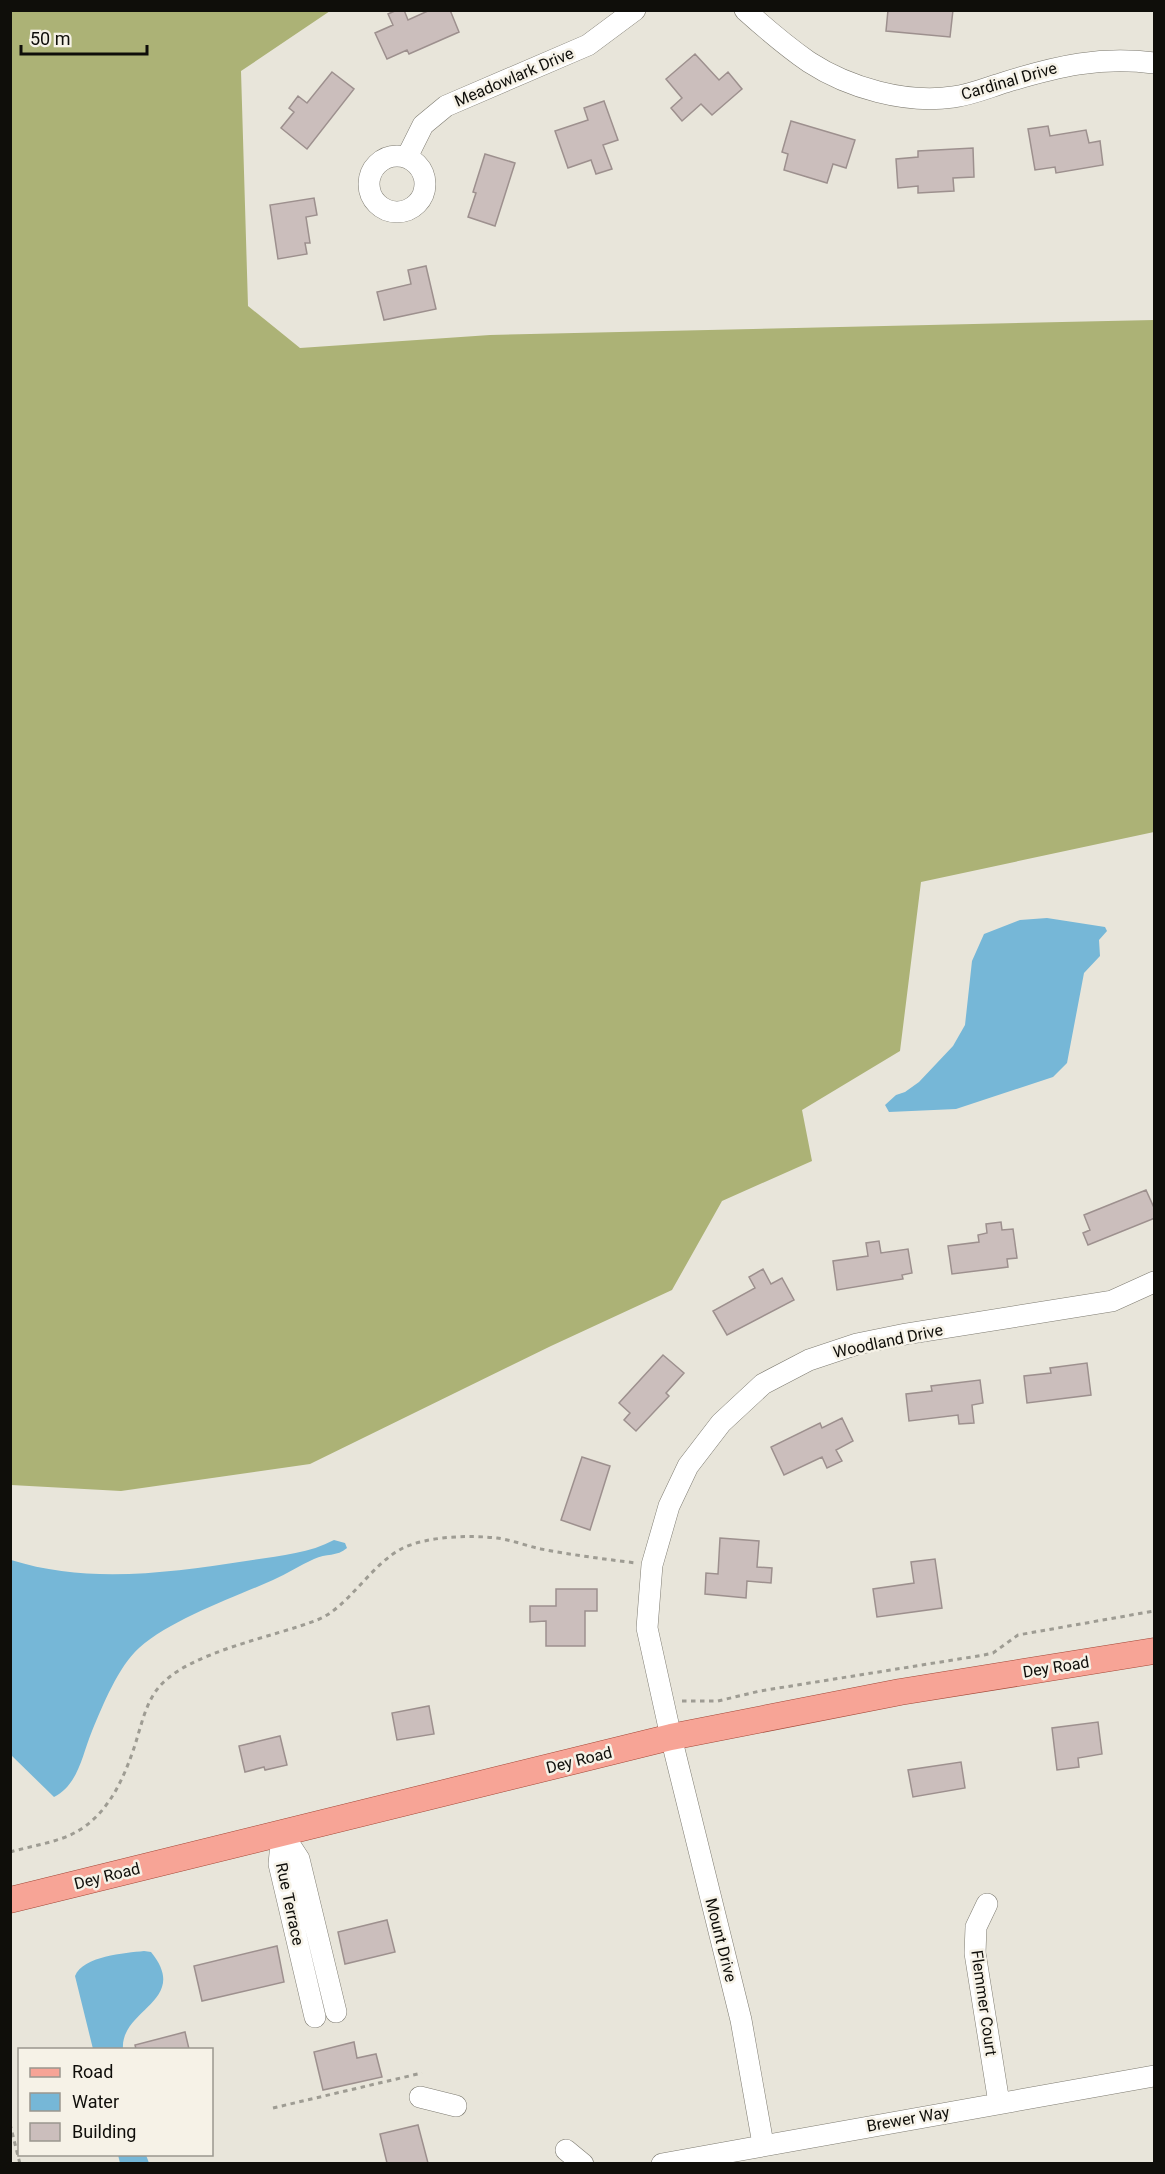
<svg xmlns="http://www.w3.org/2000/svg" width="1165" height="2174" viewBox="0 0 1165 2174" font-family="Roboto,sans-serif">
	<rect width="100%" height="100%" fill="#e8e5da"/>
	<path fill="#acb276" d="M 10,11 L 330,11 L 241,71 L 248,306 L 300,348 L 490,335 L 1154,320 L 1154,832 L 921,882 L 900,1051 L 802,1110 L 812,1161 L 722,1201 L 672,1290 L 551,1346 L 310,1464 L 121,1491 L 11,1485 Z"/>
	<path fill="#76b7d7" d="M 1047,918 L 1105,927 L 1107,931 L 1099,940 L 1100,956 L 1084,973 L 1067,1063 L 1053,1077 L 956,1109 L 889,1112 L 885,1105 L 896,1095 L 905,1092 L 919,1082 L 953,1046 L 965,1025 L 972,961 L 984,934 L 1020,920 Z
		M 334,1540 L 345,1543 L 347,1548 C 337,1557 326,1553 314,1559 C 300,1565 287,1574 273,1580 C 233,1598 172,1619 139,1648 C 118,1667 103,1705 92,1731 C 82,1755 79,1784 54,1797 L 11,1755 L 11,1560 C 88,1584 167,1573 246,1561 C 276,1556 308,1554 334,1540 Z
		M 144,1951 L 151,1952 C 191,2001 120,2009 123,2049 L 93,2049 L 75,1976 C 83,1956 125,1953 144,1951 Z
		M 118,2155 L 146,2155 L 149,2163 L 120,2163 Z"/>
	<path fill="#cbbebc" stroke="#9d908e" stroke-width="1.5" d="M 397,10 L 404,10 L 408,20 L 430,10 L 450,10 L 459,32 L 409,54 L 407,50 L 387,59 L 375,33 L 393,25 L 388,14 Z
		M 888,10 L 953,10 L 950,37 L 886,31 Z
		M 695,54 L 719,80 L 728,72 L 742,89 L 712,115 L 701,104 L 682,121 L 671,108 L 682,98 L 666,79 Z
		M 332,72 L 354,89 L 307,149 L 281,128 L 294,112 L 289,108 L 298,96 L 307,103 Z
		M 604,101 L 618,140 L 603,145 L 612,169 L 596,174 L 591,160 L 568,168 L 555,131 L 588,120 L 584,108 Z
		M 791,121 L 855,140 L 846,168 L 833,164 L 827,183 L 784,170 L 788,154 L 782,152 Z
		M 1048,126 L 1050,136 L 1086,130 L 1089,143 L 1100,141 L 1103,165 L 1056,173 L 1055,167 L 1035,170 L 1028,129 Z
		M 973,148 L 974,177 L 953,178 L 954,191 L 918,193 L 918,186 L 898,188 L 896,159 L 918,157 L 918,151 Z
		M 485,154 L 515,163 L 495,226 L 468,217 L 476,193 L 473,192 Z
		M 314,198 L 317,215 L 306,217 L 310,243 L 305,243 L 307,254 L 278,259 L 270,205 Z
		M 426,266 L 436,309 L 384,320 L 377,292 L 411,284 L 408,270 Z
		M 1146,1190 L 1155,1210 L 1155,1218 L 1088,1245 L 1083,1233 L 1090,1230 L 1084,1215 Z
		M 1001,1222 L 1002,1230 L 1013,1229 L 1017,1258 L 1007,1259 L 1008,1267 L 952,1274 L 948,1246 L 979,1242 L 978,1235 L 987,1233 L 986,1224 Z
		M 879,1241 L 881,1253 L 908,1249 L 912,1273 L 902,1275 L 903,1279 L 837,1290 L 833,1261 L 868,1256 L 866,1243 Z
		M 763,1269 L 771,1284 L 782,1278 L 794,1300 L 727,1335 L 713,1311 L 755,1288 L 749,1277 Z
		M 663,1355 L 684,1373 L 666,1393 L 669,1396 L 636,1431 L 624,1420 L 630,1413 L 619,1403 Z
		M 1087,1363 L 1091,1395 L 1027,1403 L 1024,1376 L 1051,1373 L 1050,1368 Z
		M 980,1380 L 983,1403 L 972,1405 L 974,1423 L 959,1424 L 958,1415 L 909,1421 L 906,1394 L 932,1391 L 931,1386 Z
		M 842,1418 L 853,1441 L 836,1450 L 842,1461 L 827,1468 L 822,1457 L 784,1475 L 771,1447 L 820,1423 L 822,1428 Z
		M 582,1457 L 610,1466 L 590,1530 L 561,1520 Z
		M 720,1538 L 759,1541 L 757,1567 L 772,1568 L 771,1583 L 747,1581 L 746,1598 L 705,1594 L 706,1573 L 718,1574 Z
		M 935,1559 L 942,1608 L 877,1617 L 873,1589 L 914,1583 L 911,1562 Z
		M 556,1589 L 597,1589 L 597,1611 L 585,1611 L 585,1646 L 546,1646 L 546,1621 L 530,1622 L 530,1606 L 556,1606 Z
		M 429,1706 L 434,1734 L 397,1740 L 392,1713 Z
		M 1098,1722 L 1102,1754 L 1078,1758 L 1079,1767 L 1057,1770 L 1052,1728 Z
		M 280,1736 L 287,1765 L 265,1770 L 264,1767 L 245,1772 L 239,1746 Z
		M 961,1762 L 965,1788 L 913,1797 L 908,1770 Z
		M 387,1920 L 395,1952 L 345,1964 L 338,1932 Z
		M 277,1946 L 284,1982 L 202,2001 L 194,1966 Z
		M 185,2032 L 189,2049 L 136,2049 L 135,2045 Z
		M 354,2042 L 357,2058 L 376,2054 L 382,2077 L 323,2090 L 314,2052 Z
		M 418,2125 L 428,2163 L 387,2163 L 380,2134 Z"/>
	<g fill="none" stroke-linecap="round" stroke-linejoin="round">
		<g stroke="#7e7b71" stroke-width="22">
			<path id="minor" d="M 745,10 C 765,28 786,46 809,62 C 849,88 906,104 953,97 C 971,95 989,87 1006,82 C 1058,66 1101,56 1154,63
				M369 184a28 28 0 1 1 56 0a28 28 0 1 1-56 0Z
				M 407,157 L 423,125 L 446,106 L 588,45 L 635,10
				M 987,1904 L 976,1927 L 975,1953 L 999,2103
				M 315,2017 L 279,1864 L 282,1833 L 299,1859 L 336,2012
				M 420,2097 L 456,2106
				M 763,2144 L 741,2020 L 671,1737 L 647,1628 L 652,1565 L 669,1506 L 688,1466 L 721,1423 L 763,1384 L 809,1360 L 857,1344 L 906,1334 L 1112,1301 L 1154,1282
				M 566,2150 L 583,2164
				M 662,2164 L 1154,2076"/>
		</g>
		<g stroke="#a34838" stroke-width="27">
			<path id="major" d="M 10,1900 L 671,1737 L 900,1692 L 1154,1651"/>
		</g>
		<path stroke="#9e9c93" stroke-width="3" stroke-dasharray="4.5 4.5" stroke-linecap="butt" d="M 682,1701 L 718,1701 L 760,1691 L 984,1655 L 993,1653 L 1018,1635 L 1154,1611
			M 10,1852 C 28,1847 46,1844 63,1838 C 104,1823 122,1784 135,1745 C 141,1726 146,1702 159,1687 C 188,1652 274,1637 317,1620 C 347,1609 372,1563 403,1548 C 428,1536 471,1535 497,1538 C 512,1540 527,1546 541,1549 C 572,1555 604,1559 636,1563
			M 273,2108 L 422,2073
			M 10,2124 L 20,2164"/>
		<use href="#minor" stroke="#fff" stroke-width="21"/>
		<use href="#major" stroke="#f7a496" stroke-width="26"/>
	</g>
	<g text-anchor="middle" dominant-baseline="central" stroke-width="5" stroke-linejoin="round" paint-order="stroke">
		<g font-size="16" fill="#0f0e0a" stroke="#f6f2e7">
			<text transform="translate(514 77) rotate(-23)">Meadowlark Drive</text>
			<text transform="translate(1009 81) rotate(-16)">Cardinal Drive</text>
			<text transform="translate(888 1341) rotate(-12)">Woodland Drive</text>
			<text transform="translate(1056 1667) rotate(-9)">Dey Road</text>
			<text transform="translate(579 1760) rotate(-14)">Dey Road</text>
			<text transform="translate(107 1876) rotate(-14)">Dey Road</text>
			<text transform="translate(290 1904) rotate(78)">Rue Terrace</text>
			<text transform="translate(721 1940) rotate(76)">Mount Drive</text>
			<text transform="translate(984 2003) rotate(82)">Flemmer Court</text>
			<text transform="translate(908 2119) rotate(-10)">Brewer Way</text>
		</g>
	</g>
	<rect width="1165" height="2174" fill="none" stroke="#0f0e0a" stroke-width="24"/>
	<rect x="18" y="2048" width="195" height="108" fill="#f6f2e7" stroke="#9a978f" stroke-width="1.5"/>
	<rect x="30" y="2068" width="30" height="9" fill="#f7a496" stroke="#9a978f" stroke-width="1.5"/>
	<text x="72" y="2078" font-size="18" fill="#0f0e0a">Road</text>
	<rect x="30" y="2093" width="30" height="18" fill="#76b7d7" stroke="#9a978f" stroke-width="1.5"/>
	<text x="72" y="2108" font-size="18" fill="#0f0e0a">Water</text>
	<rect x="30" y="2123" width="30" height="18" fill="#cbbebc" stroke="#9a978f" stroke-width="1.5"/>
	<text x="72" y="2138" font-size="18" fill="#0f0e0a">Building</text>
	<path d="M21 45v9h126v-9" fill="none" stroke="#0f0e0a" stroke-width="3"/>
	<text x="30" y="45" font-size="18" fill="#0f0e0a" stroke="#f6f2e7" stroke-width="4.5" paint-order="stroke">50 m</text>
</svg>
